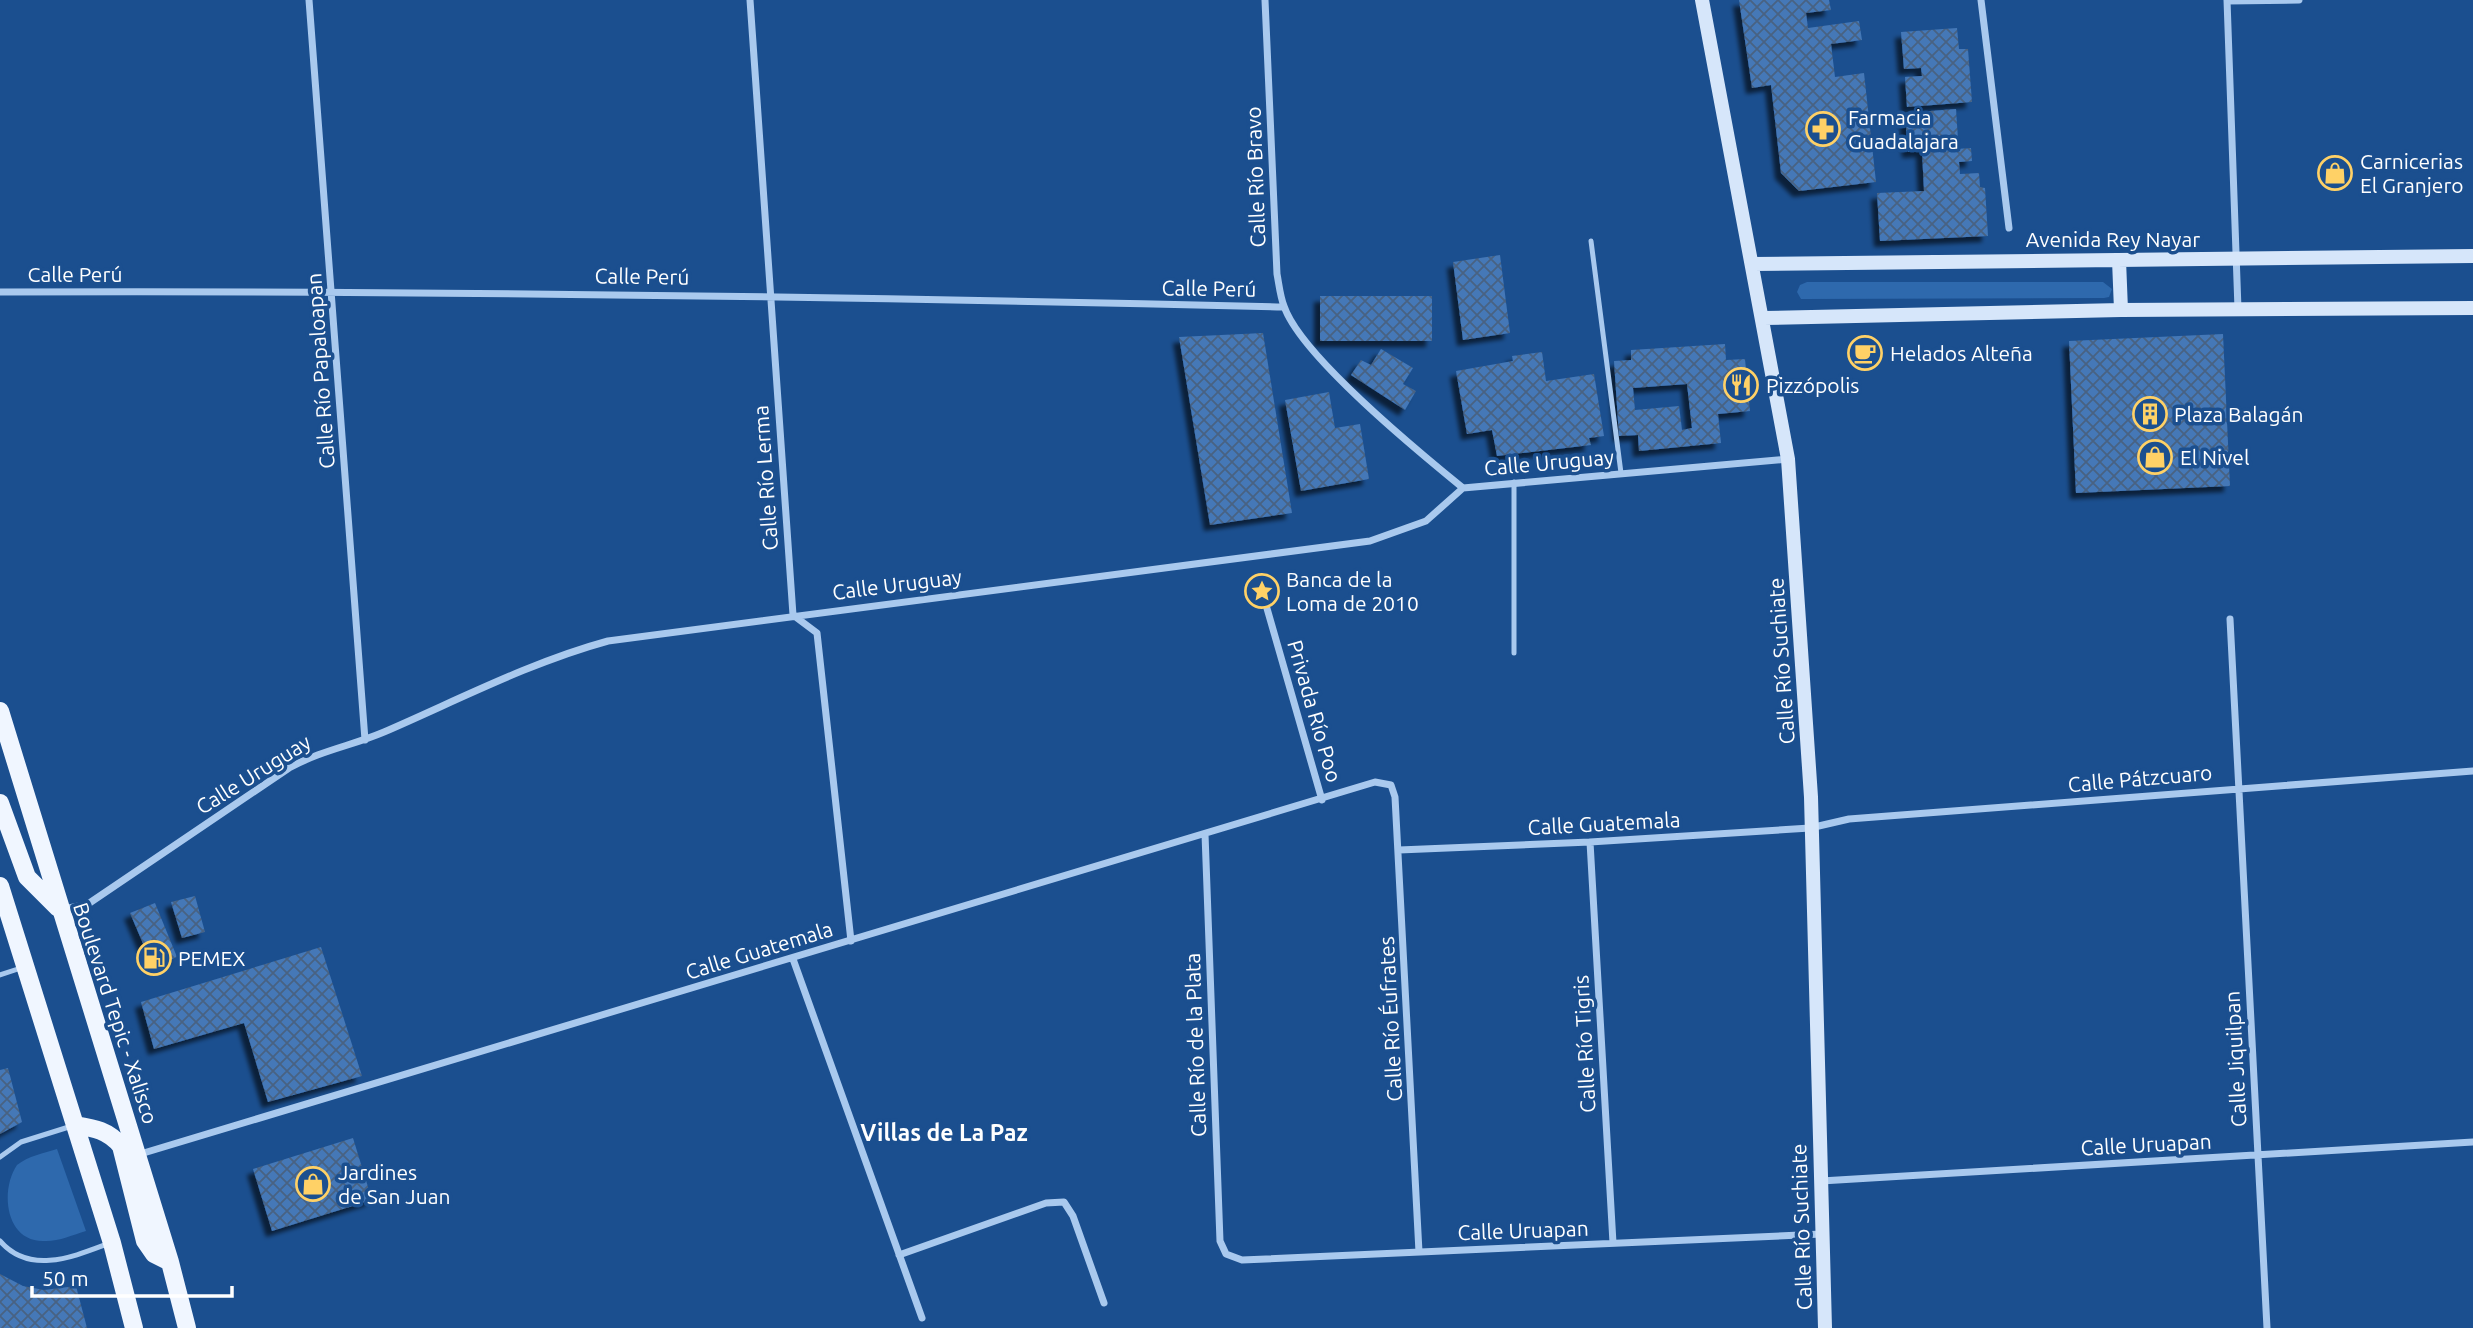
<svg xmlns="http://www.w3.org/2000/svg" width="2473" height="1328" viewBox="0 0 2473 1328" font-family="Ubuntu,sans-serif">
	<defs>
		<pattern id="building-cross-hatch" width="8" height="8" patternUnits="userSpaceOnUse" patternTransform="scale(1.75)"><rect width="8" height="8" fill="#4478b7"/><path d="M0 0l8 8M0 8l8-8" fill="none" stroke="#486282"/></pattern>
		<filter id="shadow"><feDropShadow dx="-6" dy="6" stdDeviation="2" flood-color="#0009"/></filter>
	</defs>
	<rect width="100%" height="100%" fill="#1b4f8f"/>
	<path fill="#2e69ad" d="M 1807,282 L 2103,282 L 2112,289 L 2109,297 L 2104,298 L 1801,299 L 1797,292 L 1800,285 Z
		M 57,1149 L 86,1231 C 72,1235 58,1242 43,1241 C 5,1241 0,1190 17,1165 C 28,1156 44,1153 57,1149 Z"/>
	<path fill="url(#building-cross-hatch)" fill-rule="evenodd" filter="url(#shadow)" d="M 1739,0 L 1829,0 L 1831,10 L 1806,13 L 1808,28 L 1859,21 L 1862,40 L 1831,44 L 1835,77 L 1864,73 L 1876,182 L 1799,191 L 1781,173 L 1771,85 L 1752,88 Z
		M 1957,28 L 1959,49 L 1968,49 L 1972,102 L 1907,107 L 1905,77 L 1922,76 L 1921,68 L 1904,69 L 1901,32 Z
		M 1956,109 L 1958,139 L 1941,140 L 1941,150 L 1971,148 L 1972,161 L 1959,162 L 1960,174 L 1979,173 L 1980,187 L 1985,188 L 1988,236 L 1880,241 L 1877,193 L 1924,191 L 1922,151 L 1908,152 L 1905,113 Z
		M 1500,255 L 1510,333 L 1463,340 L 1453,262 Z
		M 1320,296 L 1432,296 L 1432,341 L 1320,341 Z
		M 1263,333 L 1292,513 L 1210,525 L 1179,337 Z
		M 2223,334 L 2230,486 L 2076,493 L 2069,341 Z
		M 1725,344 L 1726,360 L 1745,359 L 1750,411 L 1718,414 L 1721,443 L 1639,451 L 1638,435 L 1619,436 L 1614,361 L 1631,360 L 1631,350 ZM 1687,384 L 1692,428 L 1682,430 L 1679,406 L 1635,410 L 1633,388 Z
		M 1381,349 L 1413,368 L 1403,384 L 1416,391 L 1405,410 L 1351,375 L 1361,360 L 1371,365 Z
		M 1542,352 L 1546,381 L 1594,374 L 1604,436 L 1589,438 L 1591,445 L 1497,456 L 1492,430 L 1467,434 L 1456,371 L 1513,361 L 1512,356 Z
		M 1329,392 L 1335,428 L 1360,424 L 1369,479 L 1301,491 L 1285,400 Z
		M 195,896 L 205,932 L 182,938 L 171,902 Z
		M 155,903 L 177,957 L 153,967 L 130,913 Z
		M 321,947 L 362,1076 L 268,1102 L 244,1023 L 154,1049 L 141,1002 Z
		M 8,1068 L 22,1122 L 0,1134 L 0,1070 Z
		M 353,1138 L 372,1200 L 272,1231 L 253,1169 Z
		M 0,1274 L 23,1286 L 44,1290 L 76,1286 L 87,1328 L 0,1328 Z"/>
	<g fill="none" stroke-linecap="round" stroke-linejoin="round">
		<path stroke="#a9c9ee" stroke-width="5" d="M 1591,241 L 1621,473
			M 1514,482 L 1514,653
			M 0,975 L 21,968
			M 0,1157 L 21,1142 L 72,1126
			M 0,1241 C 30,1276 75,1256 110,1243"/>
		<path stroke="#a9c9ee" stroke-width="7" d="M 309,0 L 365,740
			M 750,0 L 793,615 L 817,633 L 851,941
			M 1265,0 L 1277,274 C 1279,284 1280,296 1284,306 C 1300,355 1420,453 1463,488
			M 1981,0 L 2009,228
			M 2227,0 L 2238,309
			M 2227,1 L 2299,0
			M 0,292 C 428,290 856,297 1284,307
			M 1262,591 L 1322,800
			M 2230,619 L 2267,1328
			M 1205,834 L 1220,1241 L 1226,1254 L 1242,1260 L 1822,1234
			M 1590,842 L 1613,1243
			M 1399,850 L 1590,842 L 1810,828 L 1849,819 L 2473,771
			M 64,909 L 88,904 L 289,768 C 322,750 351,746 384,732 C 458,700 531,662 608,641 L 1370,541 L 1426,521 L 1463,488 L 1788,459
			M 793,959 L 922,1318
			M 137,1155 L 1375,782 L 1391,785 L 1395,797 L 1419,1252
			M 1821,1181 L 2473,1142
			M 899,1255 L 1046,1203 L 1064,1202 L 1073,1216 L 1104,1303"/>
		<path stroke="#d6e6fa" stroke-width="14" d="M 1702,0 L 1788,459 L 1811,797 L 1825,1328
			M 2119,260 L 2121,310
			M 1753,264 L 2473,256
			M 1764,318 L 2121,310 L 2473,308"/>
		<path stroke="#f0f6ff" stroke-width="18" d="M 0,711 L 170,1262 L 187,1328
			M 0,803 L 27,877 L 58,908
			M 0,886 L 112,1243 L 134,1328
			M 75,1125 C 93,1128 108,1130 121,1146 L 145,1241 L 154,1254 L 170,1262"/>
	</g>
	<defs>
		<g id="pharmacy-ring" transform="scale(1.75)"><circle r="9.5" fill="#1b4f8f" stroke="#ffd166" stroke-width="1.5"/><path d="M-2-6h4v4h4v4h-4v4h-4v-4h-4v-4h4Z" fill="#ffd166"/></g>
		<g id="shop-ring" transform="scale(1.75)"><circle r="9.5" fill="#1b4f8f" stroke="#ffd166" stroke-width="1.5"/><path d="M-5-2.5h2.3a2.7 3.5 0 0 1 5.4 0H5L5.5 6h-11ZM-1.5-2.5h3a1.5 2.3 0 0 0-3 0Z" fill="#ffd166"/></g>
		<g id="cafe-ring" transform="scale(1.75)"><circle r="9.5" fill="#1b4f8f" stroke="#ffd166" stroke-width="1.5"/><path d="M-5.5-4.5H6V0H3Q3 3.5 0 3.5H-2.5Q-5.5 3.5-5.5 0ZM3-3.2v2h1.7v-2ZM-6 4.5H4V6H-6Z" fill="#ffd166"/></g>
		<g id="restaurant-ring" transform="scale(1.75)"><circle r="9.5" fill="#1b4f8f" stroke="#ffd166" stroke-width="1.5"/><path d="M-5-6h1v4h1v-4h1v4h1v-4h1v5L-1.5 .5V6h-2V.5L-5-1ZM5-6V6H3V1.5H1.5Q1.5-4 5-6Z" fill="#ffd166"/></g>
		<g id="building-ring" transform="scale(1.75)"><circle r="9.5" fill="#1b4f8f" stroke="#ffd166" stroke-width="1.5"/><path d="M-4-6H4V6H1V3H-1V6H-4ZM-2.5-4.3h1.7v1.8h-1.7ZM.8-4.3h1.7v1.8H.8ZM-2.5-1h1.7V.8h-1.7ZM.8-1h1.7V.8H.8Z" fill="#ffd166"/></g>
		<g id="sight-ring" transform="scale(1.75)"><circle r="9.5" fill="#1b4f8f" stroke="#ffd166" stroke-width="1.5"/><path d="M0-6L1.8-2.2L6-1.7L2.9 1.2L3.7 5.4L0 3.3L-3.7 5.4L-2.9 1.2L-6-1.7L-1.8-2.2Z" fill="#ffd166"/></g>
		<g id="fuel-ring" transform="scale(1.75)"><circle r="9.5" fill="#1b4f8f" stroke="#ffd166" stroke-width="1.5"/><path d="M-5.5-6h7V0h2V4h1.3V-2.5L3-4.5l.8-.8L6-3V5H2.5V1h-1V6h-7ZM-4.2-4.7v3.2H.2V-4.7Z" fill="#ffd166"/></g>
	</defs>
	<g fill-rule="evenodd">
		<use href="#pharmacy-ring" x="1823" y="129"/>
		<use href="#shop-ring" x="2335" y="173"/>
		<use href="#cafe-ring" x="1865" y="353"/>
		<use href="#restaurant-ring" x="1741" y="385"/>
		<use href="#building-ring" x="2150" y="414"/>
		<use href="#shop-ring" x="2155" y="457"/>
		<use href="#sight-ring" x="1262" y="591"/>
		<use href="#fuel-ring" x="154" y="958"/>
		<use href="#shop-ring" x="313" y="1184"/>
	</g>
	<g text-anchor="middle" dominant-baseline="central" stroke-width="7" stroke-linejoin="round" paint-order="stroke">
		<g font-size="21" fill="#fff" stroke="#1b4f8f" text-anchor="start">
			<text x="1848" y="117">Farmacia<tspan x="1848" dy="24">Guadalajara</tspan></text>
			<text x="2360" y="161">Carnicerias<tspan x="2360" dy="24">El Granjero</tspan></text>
			<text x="1890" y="353">Helados Alteña</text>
			<text x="1766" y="385">Pizzópolis</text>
			<text x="2174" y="414">Plaza Balagán</text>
			<text x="2180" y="457">El Nivel</text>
			<text x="1286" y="579">Banca de la<tspan x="1286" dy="24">Loma de 2010</tspan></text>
			<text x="178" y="958">PEMEX</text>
			<text x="338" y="1172">Jardines<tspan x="338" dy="24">de San Juan</tspan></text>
		</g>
		<g font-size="21" fill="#fff" stroke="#1b4f8f">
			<text transform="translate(1255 177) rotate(-92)">Calle Río Bravo</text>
			<text x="2113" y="239">Avenida Rey Nayar</text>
			<text x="75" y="274">Calle Perú</text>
			<text transform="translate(642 276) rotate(1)">Calle Perú</text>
			<text transform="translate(1209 288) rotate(1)">Calle Perú</text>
			<text transform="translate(320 371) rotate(-94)">Calle Río Papaloapan</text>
			<text transform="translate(1549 462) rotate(-5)">Calle Uruguay</text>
			<text transform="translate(765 478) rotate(-94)">Calle Río Lerma</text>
			<text transform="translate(897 584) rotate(-7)">Calle Uruguay</text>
			<text transform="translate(1781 661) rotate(-94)">Calle Río Suchiate</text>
			<text transform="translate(1315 711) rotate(74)">Privada Río Poo</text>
			<text transform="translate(253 774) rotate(-32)">Calle Uruguay</text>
			<text transform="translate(2140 778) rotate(-5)">Calle Pátzcuaro</text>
			<text transform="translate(1604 823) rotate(-3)">Calle Guatemala</text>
			<text transform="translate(759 950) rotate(-17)">Calle Guatemala</text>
			<text transform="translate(116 1013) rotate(72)">Boulevard Tepic - Xalisco</text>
			<text transform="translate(1390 1019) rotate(-93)">Calle Río Éufrates</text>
			<text transform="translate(1584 1044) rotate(-93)">Calle Río Tigris</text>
			<text transform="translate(1195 1045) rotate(-92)">Calle Río de la Plata</text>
			<text transform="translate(2235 1059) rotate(-93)">Calle Jiquilpan</text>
			<text transform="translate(2146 1144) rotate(-3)">Calle Uruapan</text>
			<text transform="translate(1801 1227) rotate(-92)">Calle Río Suchiate</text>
			<text transform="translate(1523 1230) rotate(-2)">Calle Uruapan</text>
		</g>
		<g font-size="23" font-weight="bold" fill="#fff" stroke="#1b4f8f">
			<text x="944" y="1132">Villas de La Paz</text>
		</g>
	</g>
	<path d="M32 1286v10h200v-10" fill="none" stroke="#ffffff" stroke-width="3.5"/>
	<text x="42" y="1286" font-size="21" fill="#ffffff" stroke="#1b4f8f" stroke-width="5" paint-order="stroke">50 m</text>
</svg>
